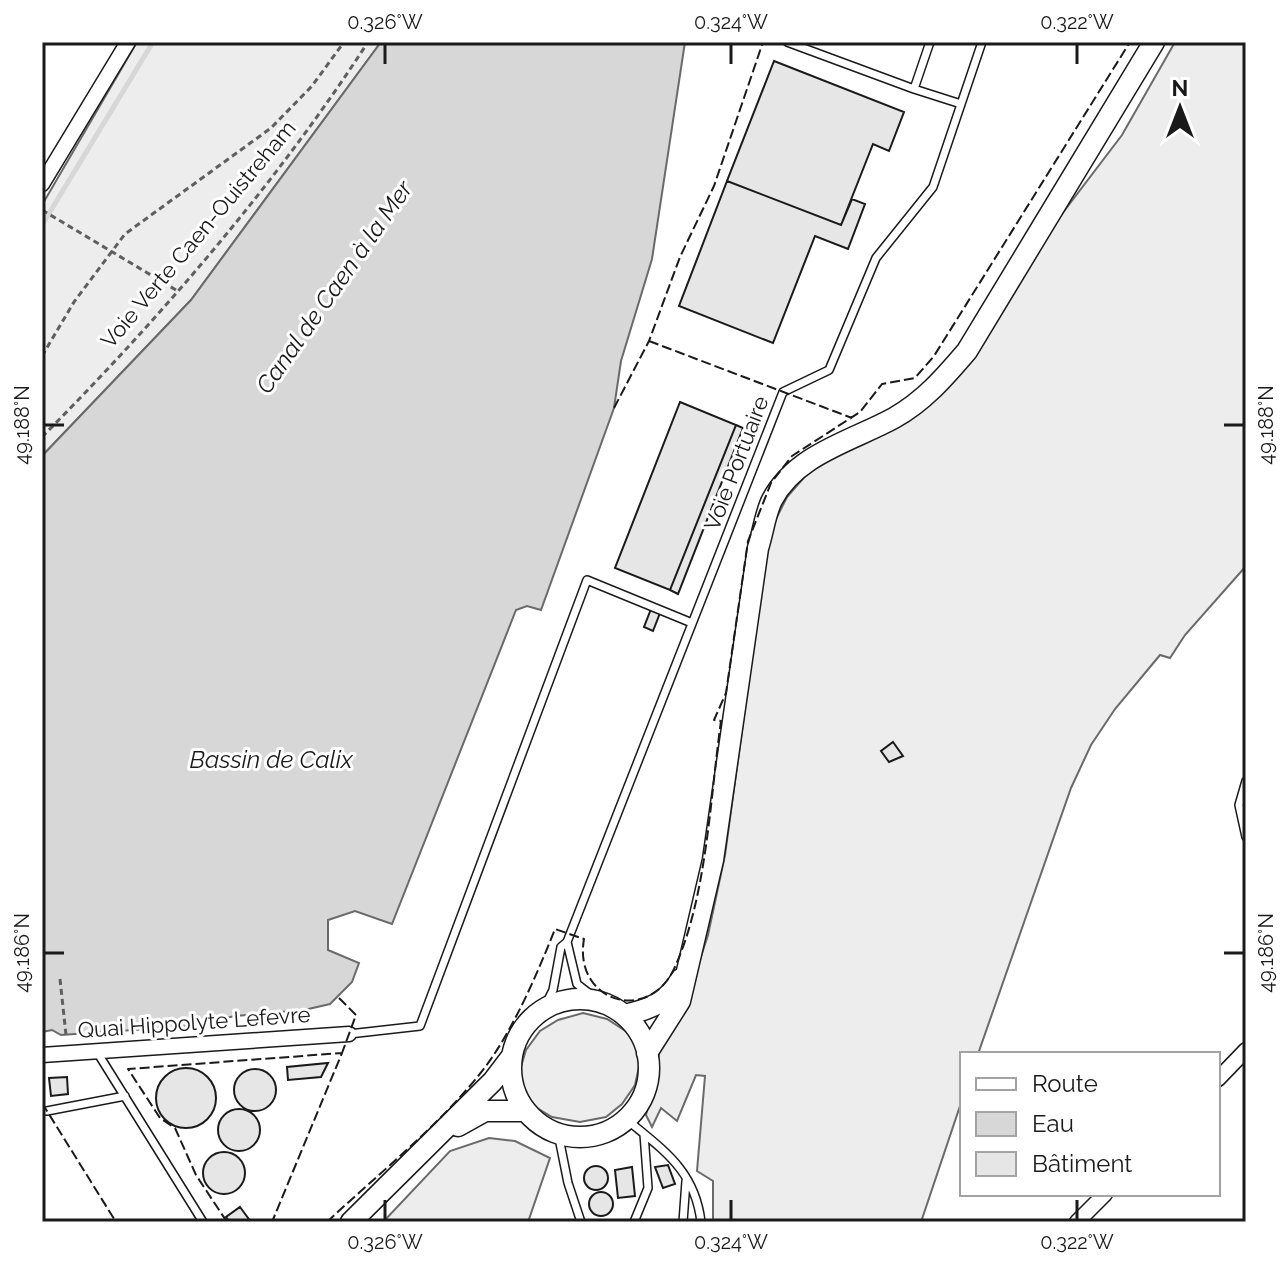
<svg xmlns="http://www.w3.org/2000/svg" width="1288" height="1264" viewBox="0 0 1288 1264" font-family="Raleway,sans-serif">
	<rect width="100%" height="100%" fill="#fff"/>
	<path fill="#ededed" stroke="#6a6a6a" stroke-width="2" d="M 137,42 L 381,42 L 191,300 L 42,456 L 42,205 Z
		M 1175,42 L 1246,42 L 1246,566 L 1185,635 L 1170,658 L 1160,655 L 1115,709 L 1091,745 L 1071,788 L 978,1054 L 962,1054 L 962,1100 L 921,1222 L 713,1222 L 713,1181 L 697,1171 L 705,1076 L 696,1075 L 677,1121 L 661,1108 L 652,1127 L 646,1115 L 660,1049 L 692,984 L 708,935 L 725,855 L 766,554 L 774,523 L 787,497 L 814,466 L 902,424 L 1122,135 Z
		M 583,1013 L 607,1019 L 627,1032 L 637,1045 L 640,1062 L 635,1085 L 622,1104 L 606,1117 L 580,1122 L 552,1117 L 532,1105 L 520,1085 L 520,1070 L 526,1050 L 540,1031 L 558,1020 Z
		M 489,1138 L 515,1141 L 550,1158 L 528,1222 L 383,1222 L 450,1151 Z"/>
	<path fill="#d7d7d7" stroke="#6a6a6a" stroke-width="2" d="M 381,42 L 685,42 L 652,259 L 621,361 L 614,408 L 541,610 L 527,606 L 516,610 L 392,924 L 355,911 L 328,920 L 328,950 L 359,963 L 352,982 L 330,1004 L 304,1010 L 235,1016 L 164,1031 L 148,1029 L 61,1035 L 52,1030 L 42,1032 L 42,456 L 191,300 Z"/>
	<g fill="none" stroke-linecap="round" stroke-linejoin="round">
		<path stroke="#d7d7d7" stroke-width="5" d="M 42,225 L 153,42"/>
	</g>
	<path fill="#e6e6e6" stroke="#1a1a1a" stroke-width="2" d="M 774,61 L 904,112 L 889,151 L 873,144 L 841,225 L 727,181 Z
		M 727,181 L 841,225 L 852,199 L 865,204 L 848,249 L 815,236 L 773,343 L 679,306 Z
		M 680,402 L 736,425 L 670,590 L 615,568 Z
		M 736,425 L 743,428 L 678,594 L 670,590 Z
		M 651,609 L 660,613 L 653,631 L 644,627 Z
		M 893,742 L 903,756 L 889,762 L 881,751 Z
		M 328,1063 L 321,1077 L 288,1080 L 287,1067 Z
		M156 1098a30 30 0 1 1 60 0a30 30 0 1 1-60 0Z
		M234 1090a21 21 0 1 1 42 0a21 21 0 1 1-42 0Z
		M 67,1077 L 68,1094 L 51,1096 L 49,1078 Z
		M218 1130a21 21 0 1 1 42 0a21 21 0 1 1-42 0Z
		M203 1173a21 21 0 1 1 42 0a21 21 0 1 1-42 0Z
		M 668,1165 L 675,1184 L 663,1188 L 655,1167 Z
		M584 1178a12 12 0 1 1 24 0a12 12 0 1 1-24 0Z
		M 632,1167 L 635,1196 L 618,1198 L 615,1170 Z
		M589 1204a12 12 0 1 1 24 0a12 12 0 1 1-24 0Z
		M 240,1207 L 251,1222 L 230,1222 L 226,1217 Z"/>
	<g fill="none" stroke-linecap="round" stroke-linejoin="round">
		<g stroke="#1a1a1a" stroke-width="10">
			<path id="lane" d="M 787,42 L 914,89 L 930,42
				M 914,89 L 961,104
				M 1246,781 L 1239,805 L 1246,837
				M 567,942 L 577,984 L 599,1001
				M 543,1010 L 553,990 L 561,947 L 567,942 L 783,392 L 829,370 L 876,258 L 933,187 L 982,42
				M 349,1034 L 420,1026 L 587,580 L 692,623
				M 97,1052 L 203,1222
				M 47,1111 L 125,1096
				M 626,1119 C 663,1150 695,1170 701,1222
				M 558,1133 L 568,1183 L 581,1222
				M 634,1222 L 648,1188 L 644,1134
				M 683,1222 L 686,1181"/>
		</g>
		<g stroke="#1a1a1a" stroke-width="17">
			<path id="street" d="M 42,184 L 128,42
				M 42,1055 L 349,1034
				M 1218,1079 L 1246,1050
				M 1077,1222 L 1105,1194"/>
		</g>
		<g stroke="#1a1a1a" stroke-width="23">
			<path id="secondary" d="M511 1068a69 69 0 1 1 138 0a69 69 0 1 1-138 0Z
				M 624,1015 C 649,1010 668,1002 681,979
				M 647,1053 L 680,1001 L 713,860 L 758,548 C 763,533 765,514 772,500 C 796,454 852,441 894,418 C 924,401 944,378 967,351 L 1154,42
				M 458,1126 L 485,1111 L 526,1111
				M 351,1222 L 493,1081 L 512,1056"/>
		</g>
		<path stroke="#5f5f5f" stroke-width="3" stroke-dasharray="6 4" stroke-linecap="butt" d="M 42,210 L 176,290
			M 42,356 L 74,302 L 125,234 L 271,128 L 312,86 L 344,42
			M 42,437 C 161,317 276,184 368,42
			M 60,979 L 66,1035"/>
		<use href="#lane" stroke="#fff" stroke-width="7"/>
		<use href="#street" stroke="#fff" stroke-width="14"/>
		<use href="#secondary" stroke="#fff" stroke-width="20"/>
		<path stroke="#1a1a1a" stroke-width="2" stroke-dasharray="10 4" stroke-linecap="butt" d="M 896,42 L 904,42
			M 649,341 L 852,418
			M 614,408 L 649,341 L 680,257 L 714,186 L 763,42
			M 339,998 L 356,1015 L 342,1053
			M 42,1103 L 116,1222
			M 227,1222 L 196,1175 L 175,1128 L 160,1118 L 128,1069 L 342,1053 L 272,1222
			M 327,1222 C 380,1172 442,1124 486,1066 C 514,1028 538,972 555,929 L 584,939 C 573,1001 647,1025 674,969 C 707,898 710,798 721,721 L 714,720 L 726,693 L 748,541 L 771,483 L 792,456 L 860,412 L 882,384 L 915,378 L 934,356 L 1130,42"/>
	</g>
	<path fill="none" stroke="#1a1a1a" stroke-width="3" d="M 385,44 L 385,64M 731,44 L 731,64M 1077,44 L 1077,64M 44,425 L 64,425M 1224,425 L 1244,425M 44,953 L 64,953M 1224,953 L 1244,953M 385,1200 L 385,1220M 731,1200 L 731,1220M 1077,1200 L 1077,1220"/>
	<g text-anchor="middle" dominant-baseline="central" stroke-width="6" stroke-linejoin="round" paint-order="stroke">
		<g font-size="22" fill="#1a1a1a" stroke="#fff">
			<text transform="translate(198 234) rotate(-50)">Voie Verte Caen-Ouistreham</text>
			<text transform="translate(736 463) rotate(-69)">Voie Portuaire</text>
			<text transform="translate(194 1022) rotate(-4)">Quai Hippolyte Lefevre</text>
		</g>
		<g font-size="24" font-style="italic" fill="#1a1a1a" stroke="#fff">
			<text transform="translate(334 287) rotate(-55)">Canal de Caen à la Mer</text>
			<text x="271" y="759">Bassin de Calix</text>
		</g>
	</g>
	<rect width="1288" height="1264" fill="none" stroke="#ffffff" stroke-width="88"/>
	<rect x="960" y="1052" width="260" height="144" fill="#ffffff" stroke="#a3a3a3" stroke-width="2"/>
	<rect x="976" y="1078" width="40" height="12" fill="#ffffff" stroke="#a3a3a3" stroke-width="2"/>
	<text x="1032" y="1092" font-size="24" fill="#1a1a1a">Route</text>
	<rect x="976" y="1112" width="40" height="24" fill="#d7d7d7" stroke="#a3a3a3" stroke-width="2"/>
	<text x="1032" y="1132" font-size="24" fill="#1a1a1a">Eau</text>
	<rect x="976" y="1152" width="40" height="24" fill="#e6e6e6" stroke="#a3a3a3" stroke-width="2"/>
	<text x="1032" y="1172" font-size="24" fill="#1a1a1a">Bâtiment</text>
	<g transform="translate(1180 108)" stroke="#ffffff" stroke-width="6" paint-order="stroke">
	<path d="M0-6L14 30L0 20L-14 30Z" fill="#1a1a1a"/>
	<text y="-12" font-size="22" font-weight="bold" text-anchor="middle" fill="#1a1a1a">N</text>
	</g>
	<rect x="44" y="44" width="1200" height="1176" fill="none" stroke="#1a1a1a" stroke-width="3"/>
	<g font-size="20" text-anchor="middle" fill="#1a1a1a">
		<text x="385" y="29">0.326°W</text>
		<text x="731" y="29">0.324°W</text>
		<text x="1077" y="29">0.322°W</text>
		<text transform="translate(22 425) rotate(-90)" y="7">49.188°N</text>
		<text transform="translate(1266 425) rotate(-90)" y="7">49.188°N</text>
		<text transform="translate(22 953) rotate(-90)" y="7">49.186°N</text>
		<text transform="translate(1266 953) rotate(-90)" y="7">49.186°N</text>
		<text x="385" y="1249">0.326°W</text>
		<text x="731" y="1249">0.324°W</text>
		<text x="1077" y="1249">0.322°W</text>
	</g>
</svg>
